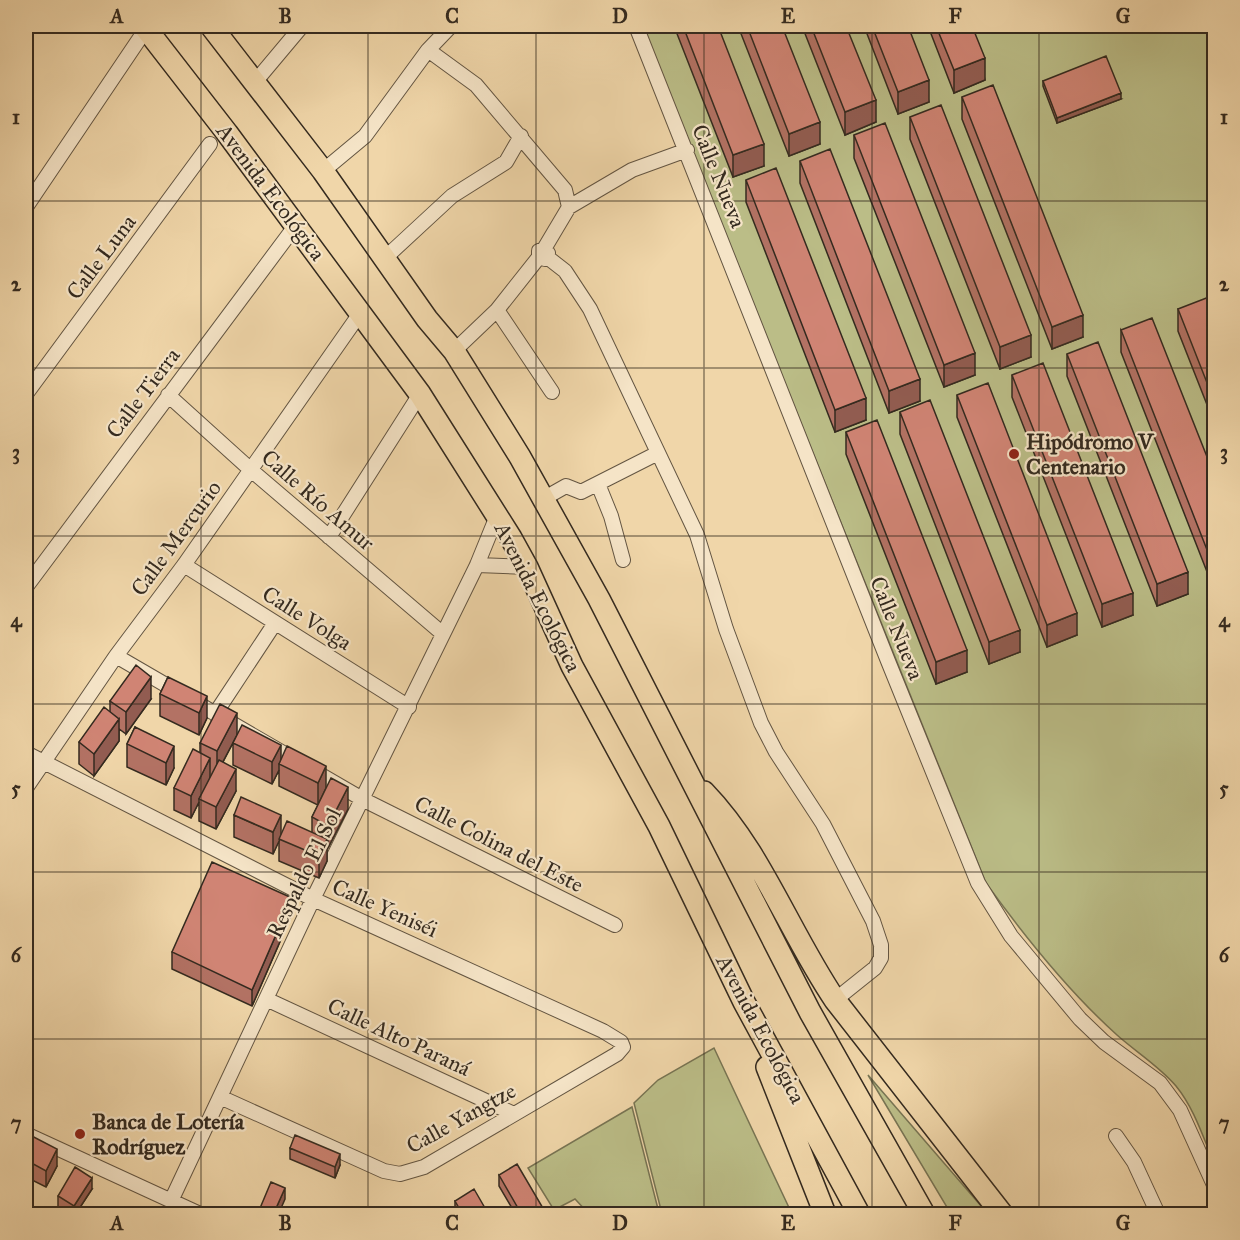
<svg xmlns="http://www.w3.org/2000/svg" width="1240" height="1240" viewBox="0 0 1240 1240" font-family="'IM FELL Great Primer',serif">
	<rect width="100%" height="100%" fill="#f0d6a9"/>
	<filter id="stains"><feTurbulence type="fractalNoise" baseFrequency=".00333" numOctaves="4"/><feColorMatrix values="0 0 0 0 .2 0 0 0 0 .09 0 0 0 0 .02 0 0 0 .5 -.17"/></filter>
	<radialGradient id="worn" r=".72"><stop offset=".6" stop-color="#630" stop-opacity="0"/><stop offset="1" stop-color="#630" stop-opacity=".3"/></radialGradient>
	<path fill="#bbbd87" stroke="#787453" stroke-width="1.5" d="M 641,26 L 1214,26 L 1214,1163 C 1203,1137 1194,1108 1176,1086 C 1159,1066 1136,1052 1117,1035 C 1067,990 1025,937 986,883 Z
		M 714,1048 L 792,1214 L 662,1214 L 634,1103 L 658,1080 Z
		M 868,1075 L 988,1214 L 951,1214 Z
		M 632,1107 L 658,1209 L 649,1214 L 589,1214 L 575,1199 L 554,1210 L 528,1168 Z"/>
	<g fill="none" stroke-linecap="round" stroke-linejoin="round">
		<g stroke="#635542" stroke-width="16">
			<path id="street" d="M 636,26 L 888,661 L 978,883 L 1011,936 L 1080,1019 L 1104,1042 L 1160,1083 L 1180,1110 L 1214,1185
				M 26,29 L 28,26
				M 428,50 L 476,85 L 565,190 L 569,207 L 544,249 L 539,251 L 539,257 L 545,259 L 548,253
				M 255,82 L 302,26
				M 323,171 L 365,136 L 428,50 L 451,26
				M 26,207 L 146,29
				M 569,207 L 632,170 L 687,150
				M 547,257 L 565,271 L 590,309 L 697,535 L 726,629 L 761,723 L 776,752 L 823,824 L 873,921 L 881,945 L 881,958 L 875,968 L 835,1000
				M 385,258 L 452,196 L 506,162 L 521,136
				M 497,310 L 552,392
				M 454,351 L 497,310 L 539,257
				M 26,394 L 210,144
				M 168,395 L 251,470 L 443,634
				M 598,484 L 611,516 L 623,560
				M 543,499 L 566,486 L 581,492 L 658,453
				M 329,537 L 420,394
				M 184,565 L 409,707
				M 477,565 L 527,567
				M 26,587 L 296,225
				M 116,656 L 364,800 L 615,925
				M 215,714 L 275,623
				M 26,753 L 313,899 L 603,1031 L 621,1042 L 623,1047 L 617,1054 L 424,1167 L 400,1174 L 384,1171 L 220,1097
				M 26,788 L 116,656 L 184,565 L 361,312
				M 266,999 L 514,1114
				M 26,1134 L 200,1214
				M 1116,1136 L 1134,1162 L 1158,1214
				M 171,1201 L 313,899 L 477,565 L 497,516"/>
		</g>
		<g stroke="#342a1f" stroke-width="24">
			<path id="primary" d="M 144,26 L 227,133 L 420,394 L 511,538 L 527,567 L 572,666 L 659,826 L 744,1002 L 859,1214
				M 211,26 L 323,171 L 427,319 L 454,351 L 520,457 L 599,599 L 810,1012 L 924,1214
				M 704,792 C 761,851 789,932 835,1000 L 1002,1214
				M 767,1067 L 825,1214"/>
		</g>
		<use href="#street" stroke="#f5e4c7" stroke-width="14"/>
		<use href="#primary" stroke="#f0d6a9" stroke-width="21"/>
	</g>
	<path fill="#b37264" stroke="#342a1f" stroke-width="1.5" d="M 674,26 L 718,26 L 764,166 L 733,177 Z
		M 738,26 L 782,26 L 820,144 L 789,156 Z
		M 802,26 L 846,26 L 876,122 L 845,135 Z
		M 864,26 L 908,26 L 929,102 L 898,114 Z
		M 928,26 L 972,26 L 985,80 L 954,93 Z
		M 1043,81 L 1121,99 L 1057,123 L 1043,86 Z
		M 962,97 L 1083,337 L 1052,349 L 962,119 Z
		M 910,117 L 1031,357 L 1000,369 L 910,139 Z
		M 854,135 L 975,375 L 944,387 L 854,158 Z
		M 800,161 L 920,401 L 889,413 L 800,183 Z
		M 746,180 L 866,420 L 835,432 L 746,202 Z
		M 1178,309 L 1215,312 L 1215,425 L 1178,331 Z
		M 1121,330 L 1215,477 L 1211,582 L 1121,352 Z
		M 1067,354 L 1188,594 L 1157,606 L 1067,376 Z
		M 1012,375 L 1133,615 L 1102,627 L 1012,397 Z
		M 957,395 L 1077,635 L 1047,647 L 957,417 Z
		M 900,412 L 1020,652 L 989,664 L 900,434 Z
		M 846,432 L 967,672 L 936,684 L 846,454 Z
		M 168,677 L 207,718 L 199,735 L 160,716 L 160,694 Z
		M 151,699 L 126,734 L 119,729 L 119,741 L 94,776 L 79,764 L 79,742 L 110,712 L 110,701 Z
		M 135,727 L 174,768 L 166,785 L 127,767 L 127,744 Z
		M 237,735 L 223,762 L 236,791 L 216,829 L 199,821 L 199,802 L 191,818 L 174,810 L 174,788 L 200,752 L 200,743 Z
		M 233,743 L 281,760 L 326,788 L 348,809 L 328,848 L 327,847 L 327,861 L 319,878 L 279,861 L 279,840 L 273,854 L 234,837 L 234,815 L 281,836 L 312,832 L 312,817 L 318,805 L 279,786 L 279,770 L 272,784 L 233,765 Z
		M 292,914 L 252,1006 L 172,969 L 172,952 Z
		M 26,1133 L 57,1166 L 46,1187 L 26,1177 Z
		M 290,1148 L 340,1165 L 335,1178 L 290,1159 Z
		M 499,1175 L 547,1215 L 516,1215 L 499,1186 Z
		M 92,1189 L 75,1215 L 70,1215 L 58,1207 L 58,1196 Z
		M 455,1201 L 489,1215 L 456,1215 L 455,1212 Z"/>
	<path fill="#925c51" stroke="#342a1f" stroke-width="1.5" d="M 985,58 L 985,80 L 954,93 L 954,70 Z
		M 929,80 L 929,102 L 898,114 L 898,92 Z
		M 1121,93 L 1121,99 L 1057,123 L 1057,118 Z
		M 876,100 L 876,122 L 845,135 L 845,112 Z
		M 820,122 L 820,144 L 789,156 L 789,134 Z
		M 764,144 L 764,166 L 733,177 L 733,155 Z
		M 1083,315 L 1083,337 L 1052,349 L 1052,327 Z
		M 1031,335 L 1031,357 L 1000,369 L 1000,347 Z
		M 975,353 L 975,375 L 944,387 L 944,365 Z
		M 920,379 L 920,401 L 889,413 L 889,391 Z
		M 866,398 L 866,420 L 835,432 L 835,410 Z
		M 1215,558 L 1215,581 L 1211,582 L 1211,560 Z
		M 1188,572 L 1188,594 L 1157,606 L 1157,584 Z
		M 1133,593 L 1133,615 L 1102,627 L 1102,604 Z
		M 1077,613 L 1077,635 L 1047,647 L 1047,625 Z
		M 1020,630 L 1020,652 L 989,664 L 989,642 Z
		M 967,650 L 967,672 L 936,684 L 936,662 Z
		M 151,677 L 151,699 L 126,734 L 126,712 Z
		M 207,696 L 207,718 L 199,735 L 199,713 Z
		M 237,713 L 237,735 L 217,773 L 217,751 Z
		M 119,719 L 119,741 L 94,776 L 94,754 Z
		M 281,745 L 281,764 L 279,764 L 279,770 L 272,784 L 272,762 Z
		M 174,746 L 174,768 L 166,785 L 166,763 Z
		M 210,758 L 210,780 L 199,799 L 199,802 L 191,818 L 191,796 Z
		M 326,766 L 326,788 L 318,805 L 318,783 Z
		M 236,769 L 236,791 L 216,829 L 216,807 Z
		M 348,787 L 348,809 L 328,848 L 328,826 Z
		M 281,815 L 281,837 L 273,854 L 273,832 Z
		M 327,839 L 327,861 L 319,878 L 319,856 Z
		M 292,898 L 292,914 L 252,1006 L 252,990 Z
		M 57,1149 L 57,1166 L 46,1187 L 46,1171 Z
		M 340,1154 L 340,1165 L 335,1178 L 335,1167 Z
		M 92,1178 L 92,1189 L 75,1215 L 74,1215 L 74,1206 Z
		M 285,1188 L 285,1199 L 278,1215 L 273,1215 Z"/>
	<path fill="#d08474" stroke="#342a1f" stroke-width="1.5" d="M 683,26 L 718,26 L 764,144 L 733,155 Z
		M 747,26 L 782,26 L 820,122 L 789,134 Z
		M 811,26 L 846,26 L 876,100 L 845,112 Z
		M 872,26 L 908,26 L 929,80 L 898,92 Z
		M 936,26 L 972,26 L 985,58 L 954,70 Z
		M 1106,56 L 1121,93 L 1057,118 L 1043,81 Z
		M 993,85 L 1083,315 L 1052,327 L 962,97 Z
		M 941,105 L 1031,335 L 1000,347 L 910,117 Z
		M 885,123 L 975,353 L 944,365 L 854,135 Z
		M 830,149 L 920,379 L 889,391 L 800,161 Z
		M 776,168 L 866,398 L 835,410 L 746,180 Z
		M 1209,297 L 1215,312 L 1215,403 L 1178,309 Z
		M 1152,318 L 1215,477 L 1215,558 L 1211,560 L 1121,330 Z
		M 1098,342 L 1188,572 L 1157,584 L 1067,354 Z
		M 1043,363 L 1133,593 L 1102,604 L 1012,375 Z
		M 988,383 L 1077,613 L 1047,625 L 957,395 Z
		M 930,400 L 1020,630 L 989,642 L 900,412 Z
		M 877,420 L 967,650 L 936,662 L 846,432 Z
		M 136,665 L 151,677 L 126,712 L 110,701 Z
		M 168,677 L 207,696 L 199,713 L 160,694 Z
		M 220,704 L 237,713 L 217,751 L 200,743 Z
		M 104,707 L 119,719 L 94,754 L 79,742 Z
		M 242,725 L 281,745 L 272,762 L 233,743 Z
		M 135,727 L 174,746 L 166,763 L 127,744 Z
		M 287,746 L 326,766 L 318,783 L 279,764 Z
		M 193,749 L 210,758 L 191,796 L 174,788 Z
		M 219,760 L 236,769 L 216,807 L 199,799 Z
		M 331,778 L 348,787 L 328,826 L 312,817 Z
		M 241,797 L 281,815 L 273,832 L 234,815 Z
		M 287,821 L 327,839 L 319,856 L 279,839 Z
		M 212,862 L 292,898 L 252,990 L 172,952 Z
		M 26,1133 L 57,1149 L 46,1171 L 26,1160 Z
		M 295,1135 L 340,1154 L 335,1167 L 290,1148 Z
		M 517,1164 L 547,1215 L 522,1215 L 499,1175 Z
		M 75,1167 L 92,1178 L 74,1206 L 58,1196 Z
		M 271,1182 L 285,1188 L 273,1215 L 261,1215 L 258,1213 Z
		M 474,1189 L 489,1215 L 463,1215 L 455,1201 Z
		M 304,1211 L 313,1215 L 303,1215 Z"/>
	<path fill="none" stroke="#342a1f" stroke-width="1.5" stroke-opacity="0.55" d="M 201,26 L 201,1214M 368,26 L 368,1214M 536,26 L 536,1214M 704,26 L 704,1214M 872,26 L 872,1214M 1039,26 L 1039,1214M 26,201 L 1214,201M 26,368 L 1214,368M 26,536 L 1214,536M 26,704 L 1214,704M 26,872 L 1214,872M 26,1039 L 1214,1039"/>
	<g fill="#8f2418" stroke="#f5e4c7" stroke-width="2">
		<circle cx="1014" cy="454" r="6"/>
		<circle cx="80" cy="1134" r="6"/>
	</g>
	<g text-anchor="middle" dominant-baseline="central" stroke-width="4.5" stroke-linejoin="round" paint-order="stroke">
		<g font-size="22" fill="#342a1f" stroke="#f5e4c7">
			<text transform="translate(719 176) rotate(68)">Calle Nueva</text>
			<text transform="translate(271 192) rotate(53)">Avenida Ecológica</text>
			<text transform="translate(101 257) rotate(-53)">Calle Luna</text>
			<text transform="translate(143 393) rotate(-53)">Calle Tierra</text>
			<text transform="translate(318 500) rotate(41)">Calle Río Amur</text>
			<text transform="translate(176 538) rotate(-54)">Calle Mercurio</text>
			<text transform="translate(538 597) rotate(63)">Avenida Ecológica</text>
			<text transform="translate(307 618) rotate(32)">Calle Volga</text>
			<text transform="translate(897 628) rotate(68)">Calle Nueva</text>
			<text transform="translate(499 844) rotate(27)">Calle Colina del Este</text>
			<text transform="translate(304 873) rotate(-64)">Respaldo El Sol</text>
			<text transform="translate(385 908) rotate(24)">Calle Yeniséi</text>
			<text transform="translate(761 1029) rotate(62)">Avenida Ecológica</text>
			<text transform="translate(399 1037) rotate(25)">Calle Alto Paraná</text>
			<text transform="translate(461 1118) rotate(-29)">Calle Yangtze</text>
		</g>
		<g font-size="22" font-weight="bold" fill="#342a1f" stroke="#f5e4c7" text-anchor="start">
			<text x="1026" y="441">Hipódromo V<tspan x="1026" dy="25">Centenario</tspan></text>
			<text x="92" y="1121">Banca de Lotería<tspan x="92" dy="25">Rodríguez</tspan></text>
		</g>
	</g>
	<rect width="1240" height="1240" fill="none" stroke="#f0d6a9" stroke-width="66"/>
	<rect x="33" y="33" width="1174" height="1174" fill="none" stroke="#342a1f" stroke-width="2"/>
	<g font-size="20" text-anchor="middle" font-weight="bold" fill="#342a1f">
		<text x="117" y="23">A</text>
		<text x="285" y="23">B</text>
		<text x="452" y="23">C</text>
		<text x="620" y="23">D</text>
		<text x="788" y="23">E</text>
		<text x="955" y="23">F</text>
		<text x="1123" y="23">G</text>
		<text x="16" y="124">1</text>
		<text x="1224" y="124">1</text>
		<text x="16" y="291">2</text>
		<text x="1224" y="291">2</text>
		<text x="16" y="459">3</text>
		<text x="1224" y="459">3</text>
		<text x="16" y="627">4</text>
		<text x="1224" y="627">4</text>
		<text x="16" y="795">5</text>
		<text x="1224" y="795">5</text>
		<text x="16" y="962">6</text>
		<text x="1224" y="962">6</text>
		<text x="16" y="1130">7</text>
		<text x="1224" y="1130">7</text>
		<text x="117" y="1230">A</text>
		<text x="285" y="1230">B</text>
		<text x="452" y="1230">C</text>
		<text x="620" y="1230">D</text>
		<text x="788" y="1230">E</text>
		<text x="955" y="1230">F</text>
		<text x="1123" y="1230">G</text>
	</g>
	<rect width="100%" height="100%" filter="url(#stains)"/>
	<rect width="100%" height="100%" fill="url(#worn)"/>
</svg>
